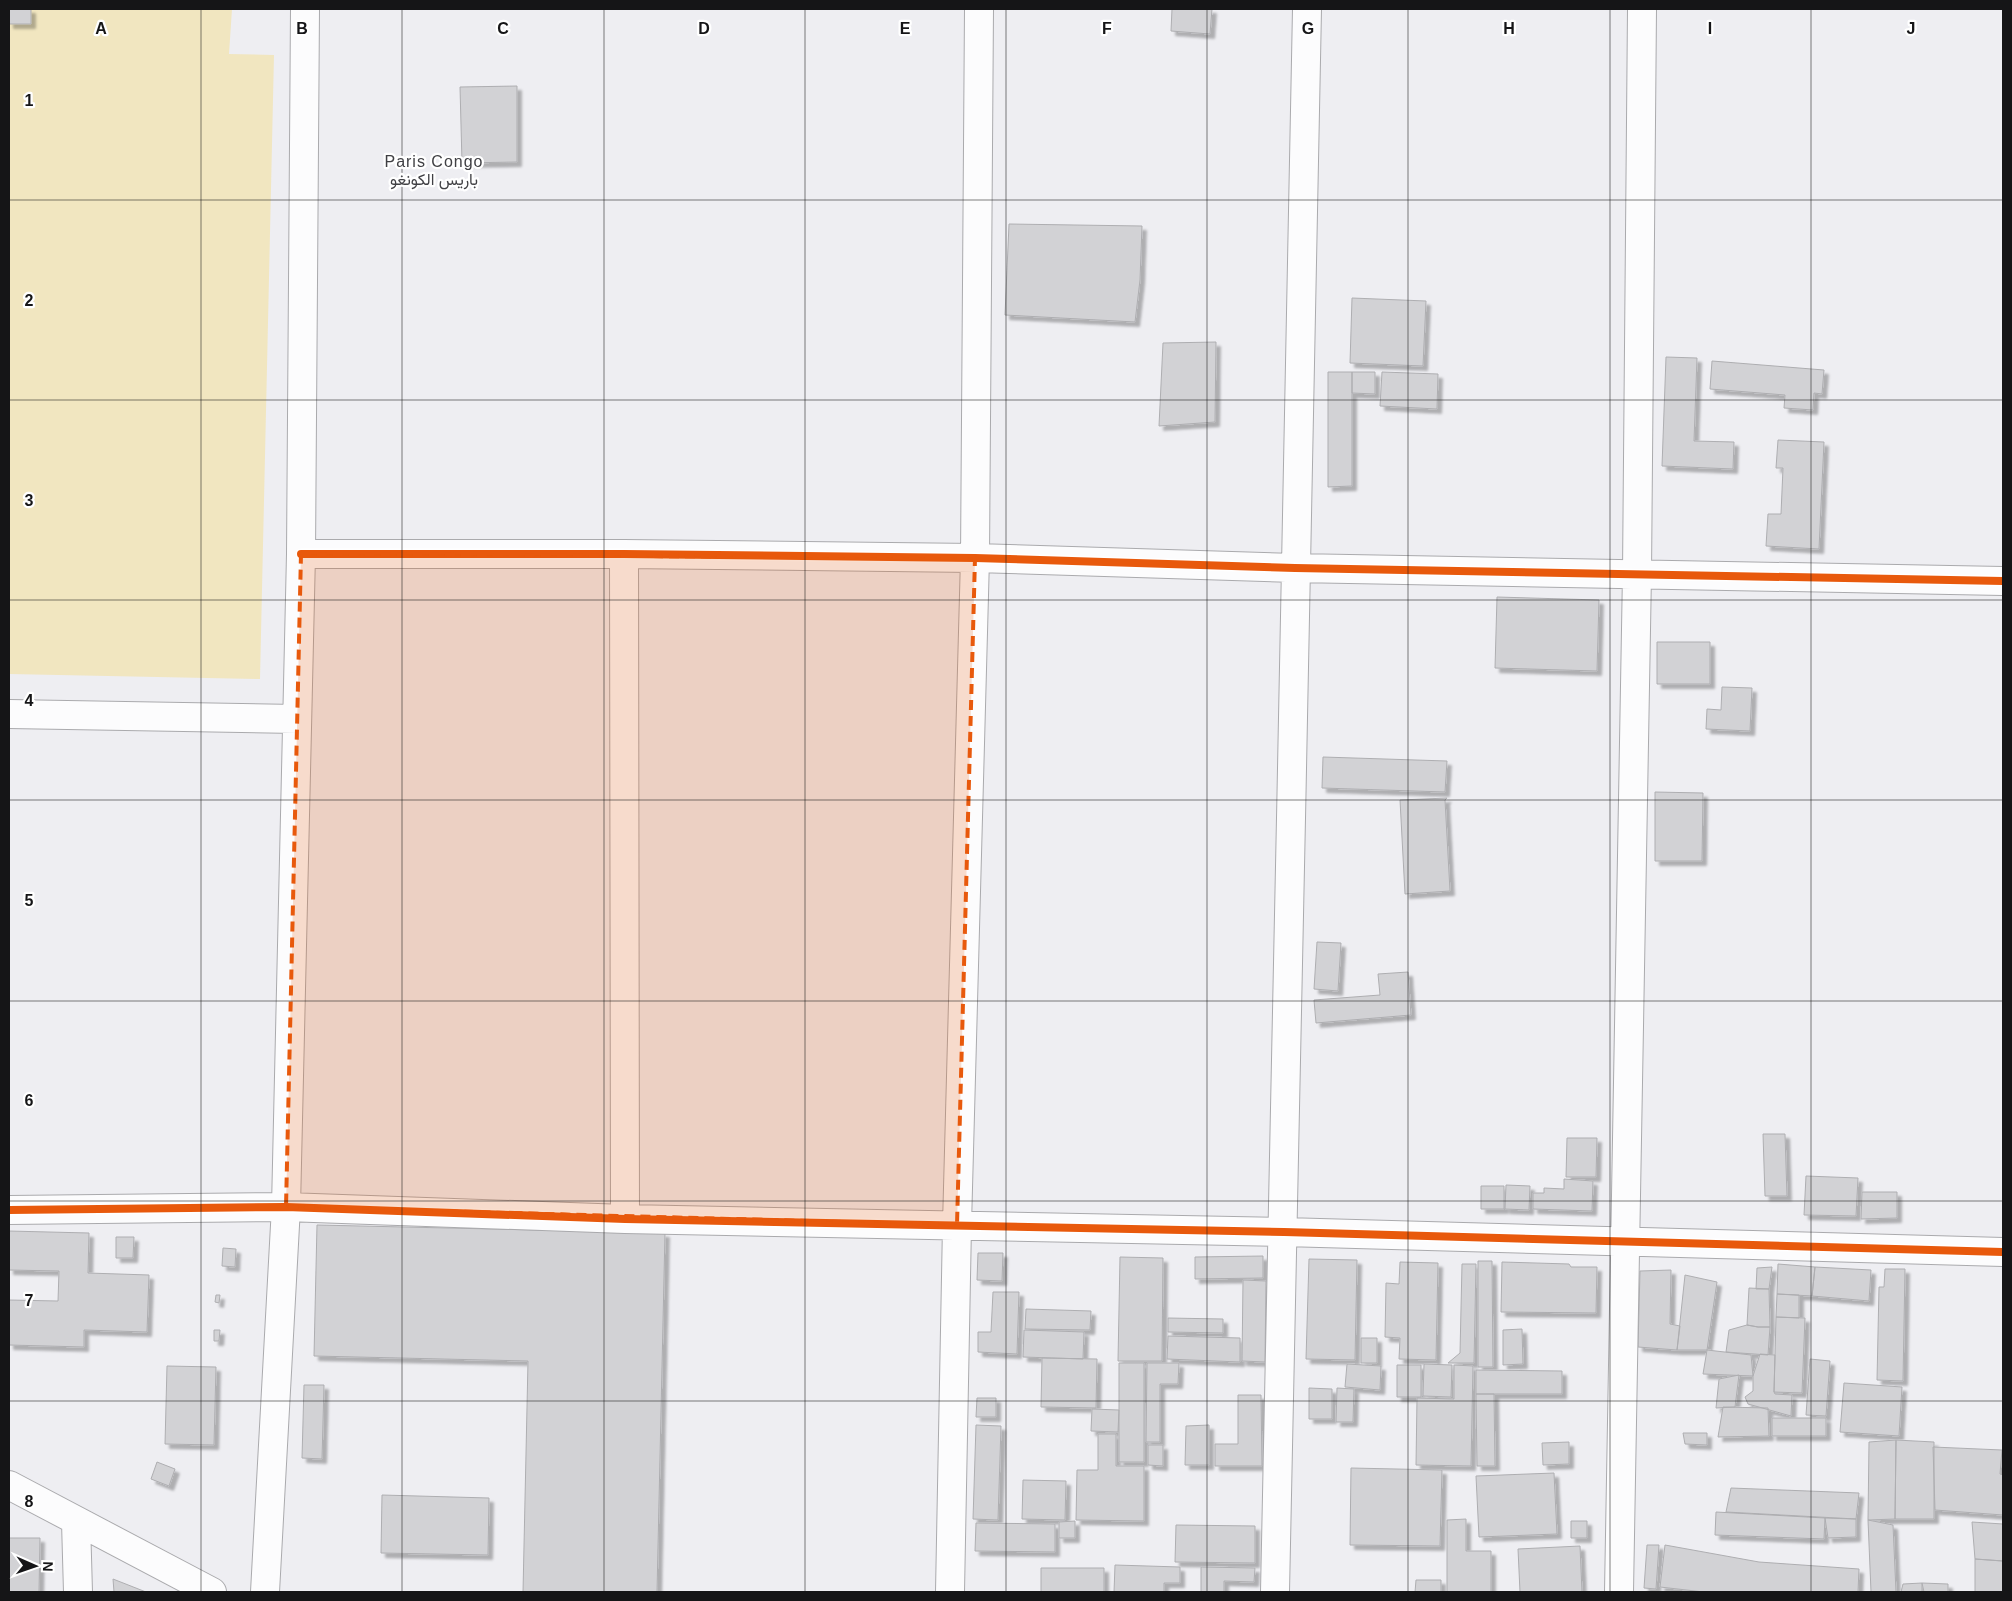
<svg xmlns="http://www.w3.org/2000/svg" width="2012" height="1601" viewBox="0 0 2012 1601" font-family="Arial,Vazirmatn,sans-serif">
	<defs>
		<filter id="shadow"><feDropShadow dx="4.5" dy="4.5" stdDeviation="1" flood-color="#0004"/></filter>
	</defs>
	<rect width="100%" height="100%" fill="#eeeef2"/>
	<path fill="#f1e6c0" d="M 9,9 L 232,9 L 229,54 L 274,55 L 260,679 L 9,674 Z"/>
	<path fill="#d2d2d5" stroke="#aeaeb1" filter="url(#shadow)" d="M 9,9 L 31,9 L 31,24 L 9,24 Z
		M 1172,9 L 1212,9 L 1210,34 L 1171,31 Z
		M 517,86 L 517,162 L 462,163 L 460,87 Z
		M 1009,224 L 1142,226 L 1140,280 L 1135,322 L 1005,315 Z
		M 1352,298 L 1426,301 L 1423,366 L 1350,363 Z
		M 1216,342 L 1215,422 L 1159,426 L 1163,343 Z
		M 1666,357 L 1697,358 L 1694,441 L 1734,442 L 1733,469 L 1662,466 Z
		M 1712,361 L 1824,370 L 1822,394 L 1814,393 L 1813,410 L 1784,408 L 1785,395 L 1710,389 Z
		M 1328,372 L 1352,372 L 1352,486 L 1328,487 Z
		M 1352,372 L 1375,372 L 1375,394 L 1352,393 Z
		M 1382,372 L 1438,374 L 1437,409 L 1380,406 Z
		M 1778,440 L 1824,442 L 1819,549 L 1766,546 L 1768,514 L 1781,514 L 1783,468 L 1776,468 Z
		M 1497,597 L 1599,600 L 1597,671 L 1495,668 Z
		M 1657,642 L 1710,642 L 1710,684 L 1657,684 Z
		M 1722,687 L 1752,688 L 1750,731 L 1706,729 L 1707,709 L 1721,710 Z
		M 1323,757 L 1447,761 L 1445,792 L 1322,788 Z
		M 1655,792 L 1703,793 L 1702,861 L 1655,861 Z
		M 1447,798 L 1445,800 L 1450,891 L 1405,894 L 1400,800 Z
		M 1317,942 L 1341,943 L 1338,991 L 1314,989 Z
		M 1408,972 L 1411,1015 L 1316,1023 L 1314,1000 L 1380,995 L 1378,974 Z
		M 1763,1134 L 1785,1134 L 1787,1196 L 1765,1196 Z
		M 1567,1138 L 1597,1138 L 1596,1177 L 1566,1177 Z
		M 1806,1176 L 1858,1178 L 1856,1216 L 1804,1215 Z
		M 1564,1179 L 1593,1181 L 1592,1211 L 1533,1209 L 1533,1193 L 1544,1193 L 1544,1188 L 1564,1189 Z
		M 1506,1185 L 1530,1186 L 1529,1210 L 1505,1209 Z
		M 1481,1186 L 1504,1186 L 1504,1209 L 1481,1209 Z
		M 1862,1192 L 1897,1192 L 1897,1218 L 1861,1219 Z
		M 317,1225 L 665,1233 L 657,1592 L 523,1592 L 528,1361 L 314,1356 Z
		M 9,1231 L 89,1233 L 88,1273 L 149,1275 L 147,1332 L 84,1330 L 84,1347 L 9,1345 L 9,1300 L 58,1301 L 59,1271 L 9,1270 Z
		M 116,1237 L 134,1237 L 133,1258 L 116,1258 Z
		M 223,1248 L 236,1249 L 235,1267 L 222,1266 Z
		M 978,1253 L 1003,1253 L 1002,1281 L 977,1280 Z
		M 1263,1256 L 1263,1278 L 1195,1279 L 1195,1257 Z
		M 1120,1257 L 1163,1258 L 1162,1361 L 1118,1361 Z
		M 1309,1259 L 1357,1260 L 1355,1360 L 1306,1359 Z
		M 1478,1261 L 1492,1261 L 1493,1367 L 1478,1367 Z
		M 1400,1262 L 1438,1263 L 1436,1360 L 1399,1359 L 1400,1338 L 1385,1337 L 1386,1283 L 1399,1284 Z
		M 1502,1262 L 1569,1264 L 1571,1267 L 1597,1267 L 1596,1313 L 1501,1312 Z
		M 1462,1264 L 1476,1264 L 1474,1363 L 1448,1363 L 1460,1353 Z
		M 1778,1264 L 1815,1267 L 1812,1296 L 1777,1294 Z
		M 1772,1267 L 1769,1289 L 1756,1289 L 1757,1268 Z
		M 1815,1267 L 1871,1270 L 1869,1301 L 1812,1296 Z
		M 1885,1269 L 1905,1269 L 1903,1381 L 1877,1380 L 1879,1287 L 1884,1287 Z
		M 1671,1270 L 1670,1324 L 1680,1326 L 1677,1350 L 1638,1347 L 1640,1271 Z
		M 1685,1275 L 1717,1282 L 1707,1350 L 1677,1350 Z
		M 1243,1280 L 1266,1281 L 1265,1362 L 1242,1361 Z
		M 1749,1288 L 1769,1289 L 1770,1327 L 1758,1327 L 1747,1325 Z
		M 993,1292 L 1019,1292 L 1017,1354 L 978,1352 L 978,1332 L 991,1332 Z
		M 1777,1294 L 1799,1295 L 1799,1318 L 1776,1317 Z
		M 216,1295 L 220,1295 L 219,1303 L 215,1302 Z
		M 1026,1309 L 1091,1311 L 1090,1330 L 1025,1329 Z
		M 1776,1317 L 1805,1318 L 1802,1393 L 1774,1392 Z
		M 1168,1318 L 1223,1319 L 1223,1333 L 1168,1332 Z
		M 1747,1325 L 1758,1327 L 1770,1327 L 1768,1355 L 1726,1352 L 1729,1330 Z
		M 1522,1329 L 1523,1364 L 1503,1365 L 1503,1330 Z
		M 214,1330 L 220,1330 L 219,1341 L 214,1341 Z
		M 1024,1330 L 1084,1332 L 1083,1359 L 1023,1357 Z
		M 1168,1336 L 1240,1338 L 1240,1362 L 1167,1359 Z
		M 1361,1338 L 1377,1338 L 1377,1363 L 1361,1363 Z
		M 1707,1350 L 1751,1355 L 1753,1376 L 1703,1374 Z
		M 1760,1354 L 1775,1355 L 1774,1392 L 1775,1394 L 1792,1395 L 1791,1416 L 1748,1404 L 1745,1397 L 1753,1391 L 1753,1376 Z
		M 1042,1358 L 1097,1359 L 1096,1408 L 1041,1407 Z
		M 1810,1359 L 1830,1361 L 1826,1416 L 1806,1415 Z
		M 1119,1363 L 1144,1363 L 1144,1462 L 1119,1462 Z
		M 1147,1363 L 1179,1363 L 1178,1384 L 1160,1384 L 1160,1442 L 1146,1442 Z
		M 1347,1364 L 1381,1366 L 1380,1390 L 1345,1387 Z
		M 1424,1364 L 1452,1365 L 1451,1397 L 1423,1396 Z
		M 1397,1365 L 1421,1365 L 1421,1397 L 1397,1397 Z
		M 1454,1365 L 1473,1366 L 1471,1466 L 1416,1465 L 1417,1398 L 1454,1399 Z
		M 167,1366 L 216,1367 L 214,1445 L 165,1444 Z
		M 1476,1370 L 1562,1371 L 1562,1394 L 1476,1394 Z
		M 1739,1375 L 1735,1407 L 1716,1408 L 1719,1379 Z
		M 1844,1383 L 1902,1387 L 1899,1436 L 1840,1432 Z
		M 304,1385 L 324,1385 L 322,1459 L 302,1458 Z
		M 1309,1388 L 1332,1389 L 1332,1419 L 1309,1419 Z
		M 1337,1388 L 1354,1389 L 1353,1422 L 1336,1422 Z
		M 1476,1394 L 1494,1394 L 1495,1466 L 1477,1466 Z
		M 1238,1395 L 1261,1395 L 1262,1466 L 1215,1466 L 1215,1444 L 1238,1444 Z
		M 977,1398 L 996,1398 L 996,1417 L 976,1417 Z
		M 1723,1407 L 1768,1408 L 1769,1436 L 1718,1437 Z
		M 1092,1409 L 1119,1410 L 1118,1432 L 1091,1431 Z
		M 1772,1418 L 1826,1418 L 1826,1436 L 1772,1436 Z
		M 976,1425 L 1001,1426 L 998,1520 L 973,1519 Z
		M 1209,1425 L 1209,1465 L 1185,1465 L 1186,1426 Z
		M 1683,1433 L 1707,1433 L 1707,1445 L 1685,1444 Z
		M 1098,1434 L 1116,1434 L 1116,1466 L 1144,1466 L 1144,1521 L 1076,1520 L 1077,1470 L 1098,1470 Z
		M 1896,1440 L 1934,1442 L 1934,1519 L 1895,1519 Z
		M 1896,1440 L 1895,1519 L 1868,1520 L 1869,1442 Z
		M 1569,1442 L 1569,1464 L 1543,1465 L 1542,1443 Z
		M 1148,1445 L 1163,1445 L 1163,1466 L 1148,1465 Z
		M 1933,1447 L 2002,1450 L 2000,1474 L 2003,1475 L 2003,1515 L 1935,1510 Z
		M 157,1462 L 175,1469 L 169,1486 L 151,1479 Z
		M 1351,1468 L 1442,1470 L 1440,1546 L 1350,1545 Z
		M 1554,1473 L 1557,1534 L 1479,1537 L 1476,1476 Z
		M 1023,1480 L 1066,1481 L 1065,1520 L 1022,1519 Z
		M 1731,1488 L 1859,1493 L 1856,1519 L 1726,1512 Z
		M 382,1495 L 489,1498 L 488,1555 L 381,1553 Z
		M 1716,1512 L 1825,1518 L 1824,1539 L 1715,1535 Z
		M 1825,1518 L 1856,1519 L 1856,1537 L 1828,1538 Z
		M 1466,1519 L 1466,1551 L 1491,1551 L 1491,1592 L 1447,1592 L 1447,1520 Z
		M 1868,1520 L 1893,1525 L 1896,1592 L 1871,1592 Z
		M 1075,1521 L 1075,1538 L 1059,1538 L 1059,1522 Z
		M 1571,1521 L 1587,1521 L 1587,1538 L 1571,1538 Z
		M 1972,1522 L 2003,1524 L 2003,1561 L 1975,1559 Z
		M 976,1523 L 1055,1524 L 1055,1552 L 975,1551 Z
		M 1176,1525 L 1255,1526 L 1255,1563 L 1175,1562 Z
		M 9,1538 L 40,1538 L 39,1592 L 9,1592 Z
		M 1647,1545 L 1659,1545 L 1656,1589 L 1644,1588 Z
		M 1665,1545 L 1759,1562 L 1859,1569 L 1858,1592 L 1704,1592 L 1660,1587 Z
		M 1580,1546 L 1582,1592 L 1520,1592 L 1518,1549 Z
		M 1975,1559 L 2003,1561 L 2003,1592 L 1975,1592 Z
		M 1115,1565 L 1180,1567 L 1180,1583 L 1164,1583 L 1164,1592 L 1114,1592 Z
		M 1201,1567 L 1255,1568 L 1254,1582 L 1224,1581 L 1224,1592 L 1201,1592 Z
		M 1041,1568 L 1104,1568 L 1104,1592 L 1041,1592 Z
		M 113,1579 L 146,1592 L 114,1592 Z
		M 1416,1580 L 1441,1580 L 1441,1592 L 1415,1592 Z
		M 1922,1583 L 1948,1584 L 1948,1592 L 1924,1592 Z
		M 1922,1583 L 1922,1592 L 1901,1592 L 1903,1584 Z"/>
	<g fill="none" stroke-linecap="round" stroke-linejoin="round">
		<g stroke="#aaaaad" stroke-width="30">
			<path id="minor" d="M 301,554 L 624,554 L 975,558 L 1295,568 L 2003,581
				M 624,554 L 625,1219
				M 9,714 L 297,719
				M 9,1210 L 286,1207 L 625,1219 L 1284,1232 L 2003,1252
				M 9,1485 L 212,1592
				M 76,1522 L 78,1592
				M 265,1592 L 286,1207 L 301,554 L 305,9
				M 950,1592 L 957,1225 L 975,558 L 979,9
				M 1275,1592 C 1288,1064 1295,537 1307,9
				M 1619,1592 L 1637,573 L 1642,9"/>
		</g>
		<use href="#minor" stroke="#fcfcfd" stroke-width="28"/>
		<g stroke="#fff" stroke-width="11">
			<path id="cycleway" d="M 301,554 L 624,554 L 975,558 L 1295,568 L 2003,581
				M 9,1210 L 286,1207 L 625,1219 L 1284,1232 L 2003,1252"/>
		</g>
		<use href="#cycleway" stroke="#e8590c" stroke-width="8"/>
	</g>
	<path fill="#e8590c" fill-opacity="0.2" stroke="#e8590c" stroke-width="4" stroke-dasharray="10 6" stroke-linejoin="round" d="M 301,554 L 975,558 L 957,1225 L 286,1207 Z"/>
	<path fill="none" stroke="#151517" stroke-width="1" stroke-opacity="0.55" d="M 201,9 L 201,1592M 402,9 L 402,1592M 604,9 L 604,1592M 805,9 L 805,1592M 1006,9 L 1006,1592M 1207,9 L 1207,1592M 1408,9 L 1408,1592M 1610,9 L 1610,1592M 1811,9 L 1811,1592M 9,200 L 2003,200M 9,400 L 2003,400M 9,600 L 2003,600M 9,800 L 2003,800M 9,1001 L 2003,1001M 9,1201 L 2003,1201M 9,1401 L 2003,1401"/>
	<g text-anchor="middle" dominant-baseline="central" stroke-width="4.5" stroke-linejoin="round" paint-order="stroke">
		<g font-size="16" letter-spacing="1" fill="#404044" stroke="#fff">
			<text x="434" y="161">Paris Congo<tspan x="434" dy="18">باريس الكونغو</tspan></text>
		</g>
	</g>
	<g font-size="16" text-anchor="middle" font-weight="bold" fill="#151517" stroke="#fff" stroke-width="4.5" stroke-linejoin="round" paint-order="stroke">
		<text x="101" y="34">A</text>
		<text x="302" y="34">B</text>
		<text x="503" y="34">C</text>
		<text x="704" y="34">D</text>
		<text x="905" y="34">E</text>
		<text x="1107" y="34">F</text>
		<text x="1308" y="34">G</text>
		<text x="1509" y="34">H</text>
		<text x="1710" y="34">I</text>
		<text x="1911" y="34">J</text>
		<text x="29" y="106">1</text>
		<text x="29" y="306">2</text>
		<text x="29" y="506">3</text>
		<text x="29" y="706">4</text>
		<text x="29" y="906">5</text>
		<text x="29" y="1106">6</text>
		<text x="29" y="1306">7</text>
		<text x="29" y="1507">8</text>
	</g>
	<rect width="2012" height="1601" fill="none" stroke="#151517" stroke-width="20"/>
	<g transform="translate(35 1566) rotate(92)" stroke="#ffffff" stroke-width="4" paint-order="stroke">
	<path d="M0-4L9 19L0 12L-9 19Z" fill="#151517"/>
	<text y="-8" font-size="14" font-weight="bold" text-anchor="middle" fill="#151517">N</text>
	</g>
</svg>
